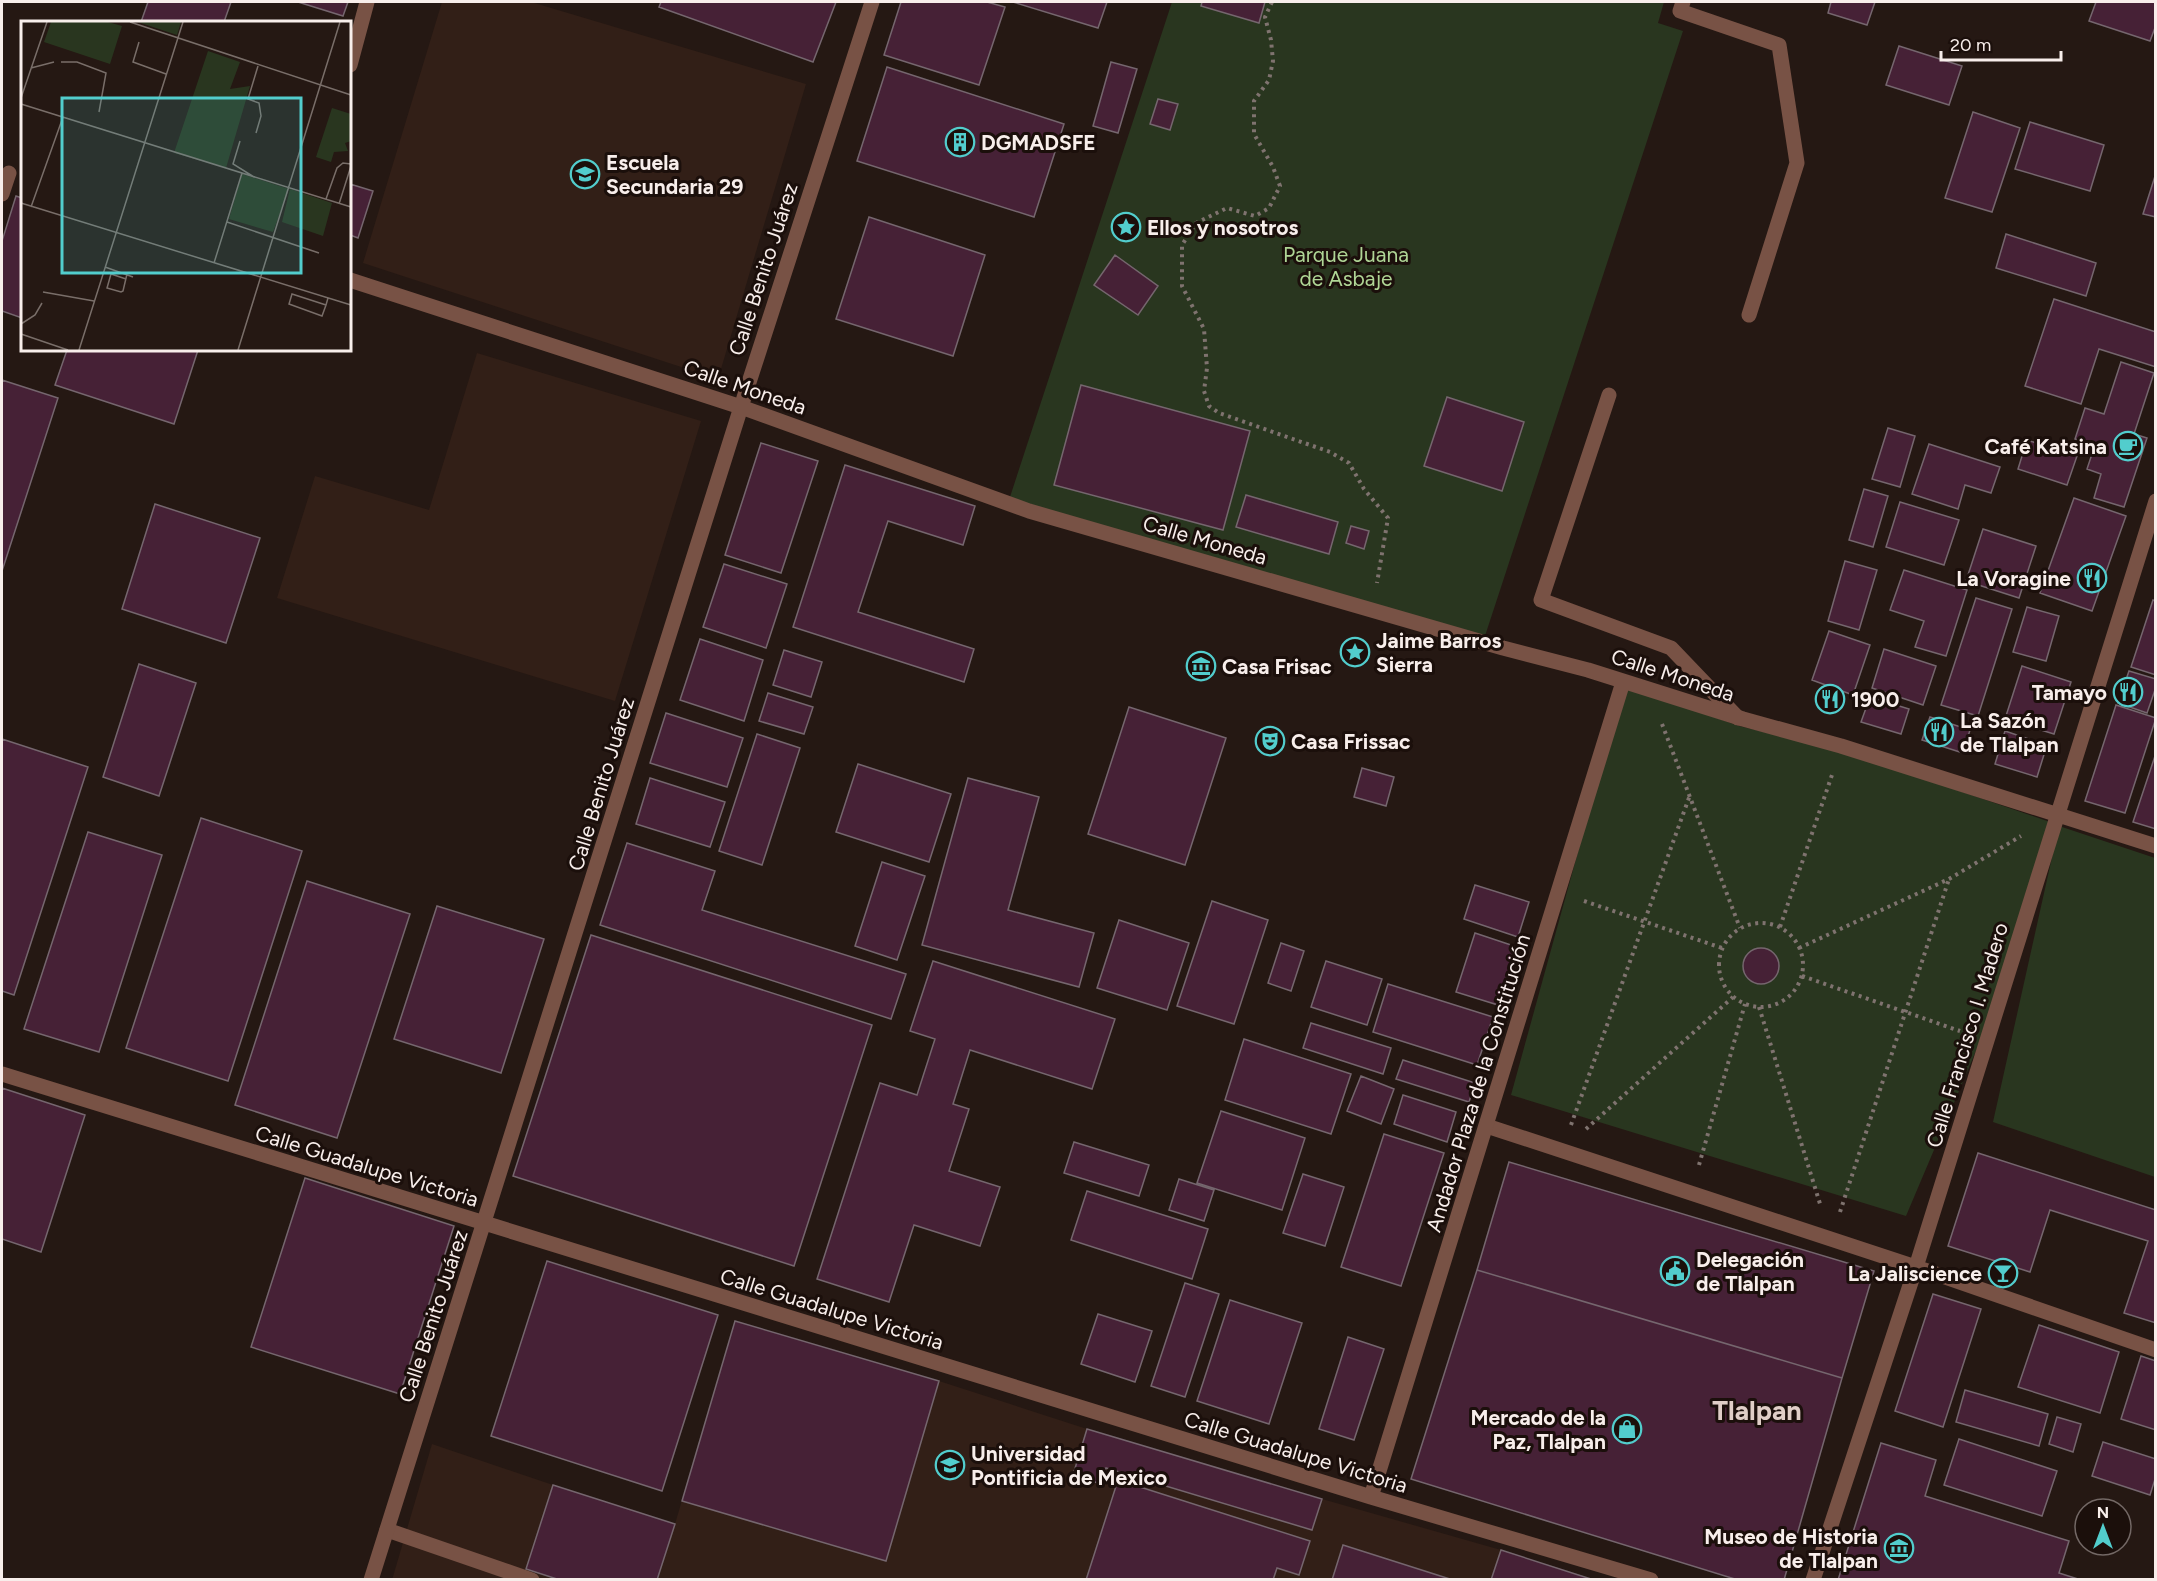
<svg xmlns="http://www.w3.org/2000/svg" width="2157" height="1581" viewBox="0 0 2157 1581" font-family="Figtree,sans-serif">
	<rect width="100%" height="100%" fill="#251813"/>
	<path fill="#321f17" d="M 442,2 L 531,2 L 806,84 L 718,379 L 363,263 Z
		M 477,353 L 701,421 L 615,701 L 277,598 L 315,476 L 429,510 Z
		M 735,1321 L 939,1381 L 1087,1429 L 1322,1499 L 1501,1550 L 1594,1579 L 392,1580 L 432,1444 L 553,1485 L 675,1524 Z"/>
	<path fill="#29361f" d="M 1172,2 L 1664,2 L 1658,23 L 1683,31 L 1484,639 L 1009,500 Z
		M 1624,685 L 1739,726 L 1840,750 L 2050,822 L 1981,1039 L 1906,1216 L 1511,1095 Z
		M 2059,826 L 2155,858 L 2155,1177 L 1993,1122 Z"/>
	<path fill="#462136" stroke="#75666e" stroke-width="1.5" d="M 148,2 L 231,2 L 224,22 L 141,22 Z
		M 298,2 L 348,2 L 343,16 Z
		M 661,2 L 836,2 L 813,62 L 659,7 Z
		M 901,2 L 987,2 L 1005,7 L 979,85 L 884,55 Z
		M 1013,2 L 1107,2 L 1098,28 Z
		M 1202,2 L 1265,2 L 1259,23 L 1201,6 Z
		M 1831,2 L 1875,2 L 1867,25 L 1828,13 Z
		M 2096,2 L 2156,2 L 2156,25 L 2150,41 L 2089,21 Z
		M 1899,46 L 1962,66 L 1949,105 L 1886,85 Z
		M 1111,62 L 1137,69 L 1118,133 L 1093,126 Z
		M 887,67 L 1064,124 L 1034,217 L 857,161 Z
		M 1158,99 L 1178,104 L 1170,130 L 1150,124 Z
		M 1973,112 L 2020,128 L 1992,212 L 1945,198 Z
		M 2030,122 L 2104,145 L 2090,191 L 2015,169 Z
		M 2156,173 L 2156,217 L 2143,214 Z
		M 350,184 L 373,191 L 358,238 L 350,235 Z
		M 16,196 L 22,198 L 22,318 L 2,311 L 2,241 Z
		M 869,217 L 985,255 L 953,356 L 836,319 Z
		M 2006,234 L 2096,263 L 2086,296 L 1996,268 Z
		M 1115,255 L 1158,286 L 1138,315 L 1094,285 Z
		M 2054,299 L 2156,332 L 2156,367 L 2099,349 L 2081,404 L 2025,386 Z
		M 67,350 L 198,350 L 174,424 L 55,385 Z
		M 2121,362 L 2154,373 L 2134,434 L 2147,438 L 2124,507 L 2094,498 L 2101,474 L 2087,469 L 2095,445 L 2075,439 L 2085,408 L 2104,414 Z
		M 2,380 L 58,398 L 2,571 Z
		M 1081,385 L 1250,431 L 1223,530 L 1054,485 Z
		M 1447,397 L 1524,422 L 1502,491 L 1424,466 Z
		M 1888,428 L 1915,436 L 1900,487 L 1872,479 Z
		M 2027,440 L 2077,456 L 2067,485 L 2018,469 Z
		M 761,443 L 818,461 L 781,573 L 725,555 Z
		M 1929,444 L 2000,467 L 1991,493 L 1965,485 L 1958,509 L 1912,494 Z
		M 845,465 L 975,506 L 963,545 L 888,521 L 858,612 L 974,649 L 964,682 L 793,627 Z
		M 1864,489 L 1888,496 L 1873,547 L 1849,540 Z
		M 1246,495 L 1338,522 L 1329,554 L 1236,527 Z
		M 2074,498 L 2126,516 L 2092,611 L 2040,593 Z
		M 1900,502 L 1959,520 L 1944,565 L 1886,547 Z
		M 155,504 L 260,538 L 226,643 L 122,609 Z
		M 1351,526 L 1369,531 L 1364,549 L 1346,543 Z
		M 1983,529 L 2036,546 L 2019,598 L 1966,581 Z
		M 1845,561 L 1877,570 L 1859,630 L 1828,621 Z
		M 724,564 L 787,584 L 766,648 L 703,627 Z
		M 1904,570 L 1967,590 L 1946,656 L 1915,647 L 1924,621 L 1890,610 Z
		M 1976,598 L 2012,609 L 1978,716 L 1941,705 Z
		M 2153,600 L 2156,601 L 2156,675 L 2131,667 Z
		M 2027,607 L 2059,616 L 2046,661 L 2013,652 Z
		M 1829,631 L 1870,645 L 1853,695 L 1812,680 Z
		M 700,639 L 763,660 L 744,721 L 680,700 Z
		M 1884,649 L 1936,666 L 1923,705 L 1872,688 Z
		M 784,650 L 822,662 L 811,697 L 773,685 Z
		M 139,664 L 196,683 L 159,796 L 103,777 Z
		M 2022,666 L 2071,682 L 2054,734 L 2005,719 Z
		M 2129,671 L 2156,679 L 2156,687 L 2147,713 L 2118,703 Z
		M 768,693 L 813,707 L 804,734 L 759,721 Z
		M 1870,697 L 1909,709 L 1901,734 L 1861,722 Z
		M 2116,705 L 2156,718 L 2125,813 L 2085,801 Z
		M 1129,707 L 1226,738 L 1185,865 L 1088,834 Z
		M 666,713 L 743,738 L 727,787 L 650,763 Z
		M 1930,717 L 1970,730 L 1963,753 L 1922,740 Z
		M 2005,731 L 2047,745 L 2037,777 L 1995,764 Z
		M 757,734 L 800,748 L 762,865 L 719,851 Z
		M 2,739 L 88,767 L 14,995 L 2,991 Z
		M 2156,753 L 2156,829 L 2133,822 Z
		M 858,764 L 951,794 L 929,862 L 836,832 Z
		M 1362,768 L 1394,777 L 1386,806 L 1354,797 Z
		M 650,778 L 725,802 L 710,847 L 636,824 Z
		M 968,778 L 1039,797 L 1008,910 L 1094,933 L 1079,987 L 922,945 Z
		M 201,818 L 302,851 L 228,1081 L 126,1048 Z
		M 88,832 L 162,855 L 99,1052 L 24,1029 Z
		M 627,843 L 715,871 L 702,910 L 906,974 L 891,1019 L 600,925 Z
		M 882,862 L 925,876 L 897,960 L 855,946 Z
		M 307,881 L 410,914 L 337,1138 L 235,1105 Z
		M 1475,885 L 1529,902 L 1518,937 L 1464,919 Z
		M 1212,901 L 1268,920 L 1234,1024 L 1177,1006 Z
		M 437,906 L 544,939 L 501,1073 L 394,1039 Z
		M 1119,920 L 1189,943 L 1167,1010 L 1097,988 Z
		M 1475,933 L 1517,947 L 1498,1005 L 1456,992 Z
		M 591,935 L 872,1025 L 794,1266 L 513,1176 Z
		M 1281,943 L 1304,951 L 1291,991 L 1268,983 Z
		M1743 966a18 18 0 1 1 36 0a18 18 0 1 1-36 0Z
		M 933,961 L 1115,1019 L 1092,1089 L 970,1050 L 953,1104 L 969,1109 L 949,1171 L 1000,1187 L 980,1246 L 914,1225 L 889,1302 L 817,1279 L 880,1083 L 917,1095 L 935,1039 L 910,1031 Z
		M 1326,961 L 1382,979 L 1367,1025 L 1311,1007 Z
		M 1388,984 L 1493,1017 L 1477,1065 L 1373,1032 Z
		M 1311,1023 L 1391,1048 L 1383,1074 L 1303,1048 Z
		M 1244,1039 L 1351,1074 L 1331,1134 L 1225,1100 Z
		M 1403,1060 L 1475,1083 L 1469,1102 L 1396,1079 Z
		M 1361,1076 L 1394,1089 L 1381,1124 L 1347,1111 Z
		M 2,1088 L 85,1115 L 41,1252 L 2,1239 Z
		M 1403,1095 L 1456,1112 L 1447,1142 L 1394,1124 Z
		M 1221,1111 L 1305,1138 L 1282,1210 L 1197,1183 Z
		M 1384,1134 L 1444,1153 L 1401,1286 L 1341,1267 Z
		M 1074,1142 L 1149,1165 L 1139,1196 L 1064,1173 Z
		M 1978,1153 L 2156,1210 L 2156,1323 L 2124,1313 L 2148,1241 L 2050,1210 L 2030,1272 L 1948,1246 Z
		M 1509,1162 L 1874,1271 L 1842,1378 L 1477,1270 Z
		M 1303,1174 L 1344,1187 L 1325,1246 L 1283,1233 Z
		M 305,1178 L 454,1226 L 400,1394 L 251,1347 Z
		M 1179,1179 L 1214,1190 L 1204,1221 L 1169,1210 Z
		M 1087,1191 L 1208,1229 L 1192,1279 L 1071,1240 Z
		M 547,1261 L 718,1315 L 662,1491 L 491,1436 Z
		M 1477,1270 L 1842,1378 L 1784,1580 L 1738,1580 L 1411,1479 Z
		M 1185,1283 L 1219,1294 L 1185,1397 L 1151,1386 Z
		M 1933,1294 L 1981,1309 L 1943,1427 L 1895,1411 Z
		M 1230,1300 L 1302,1323 L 1269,1424 L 1197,1401 Z
		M 1098,1314 L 1152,1331 L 1135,1382 L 1081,1364 Z
		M 735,1321 L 939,1381 L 886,1561 L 682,1501 Z
		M 2039,1325 L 2119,1352 L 2100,1413 L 2018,1387 Z
		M 1348,1337 L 1384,1349 L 1354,1440 L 1319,1429 Z
		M 2141,1356 L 2156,1361 L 2156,1430 L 2121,1419 Z
		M 1965,1390 L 2048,1414 L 2039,1446 L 1956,1422 Z
		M 2057,1417 L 2081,1424 L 2073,1452 L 2049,1444 Z
		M 1087,1429 L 1322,1499 L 1312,1530 L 1106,1468 L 1101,1484 L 1073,1475 Z
		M 1959,1439 L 2057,1471 L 2042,1516 L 1944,1485 Z
		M 2103,1442 L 2156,1459 L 2156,1476 L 2150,1495 L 2092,1476 Z
		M 1881,1443 L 1936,1460 L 1925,1496 L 2069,1541 L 2059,1573 L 2081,1580 L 1838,1580 Z
		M 1118,1480 L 1310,1541 L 1299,1575 L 1277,1568 L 1273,1580 L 1086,1580 Z
		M 553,1485 L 675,1524 L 657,1580 L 560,1580 L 526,1569 Z
		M 1343,1545 L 1453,1580 L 1332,1580 Z
		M 1501,1550 L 1594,1580 L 1491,1580 Z"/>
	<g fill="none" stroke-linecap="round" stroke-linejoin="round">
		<path stroke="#7f736f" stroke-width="4" stroke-dasharray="3 4.5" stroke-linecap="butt" d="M 1272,2 L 1265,17 L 1271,40 L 1273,61 L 1269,80 L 1254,101 L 1254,134 L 1273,167 L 1280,186 L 1269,208 L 1255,216 L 1227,208 L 1196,223 L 1182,245 L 1182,286 L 1204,329 L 1207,368 L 1204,391 L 1209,406 L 1219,413 L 1330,452 L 1349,463 L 1364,489 L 1388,518 L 1377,583
			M 1662,724 L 1740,928
			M 1584,901 L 1722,948
			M1719 965a42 42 0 1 1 84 0a42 42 0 1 1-84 0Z
			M 1780,927 L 1833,772
			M 1799,948 L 1949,879 L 2021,836
			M 1802,976 L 1960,1031
			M 1759,1007 L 1821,1207
			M 1571,1125 L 1690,795
			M 1586,1129 L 1733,997
			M 1699,1165 L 1745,1004
			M 1840,1212 L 1949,879"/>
		<path stroke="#785245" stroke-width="15" d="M 1683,2 L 1680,11 L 1779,45 L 1797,163 L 1749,315
			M 350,65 L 367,2
			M 387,1530 L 532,1580"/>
		<path stroke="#785245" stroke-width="15" d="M 1609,395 L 1541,600 L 1671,648 L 1738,718
			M 1487,1126 L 1916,1267"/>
		<path stroke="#785245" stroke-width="15" d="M 2,194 L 9,173
			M 350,280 L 741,407 L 1029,511 L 1503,648 L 1588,670 L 1743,719 L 1841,746 L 2156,846
			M 2,1074 L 1371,1497 L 1651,1580
			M 1916,1267 L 2156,1350
			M 1371,1497 L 1623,682
			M 371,1580 L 741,407 L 872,2
			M 1813,1580 L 1916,1267 L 2156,501"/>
	</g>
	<defs>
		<g id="building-ring" transform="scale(1.5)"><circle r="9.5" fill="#1b0f0b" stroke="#52cdcd" stroke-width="1.5"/><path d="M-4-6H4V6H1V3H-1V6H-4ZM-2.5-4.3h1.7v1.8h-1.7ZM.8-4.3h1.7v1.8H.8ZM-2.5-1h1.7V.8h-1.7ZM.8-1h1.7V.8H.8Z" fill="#52cdcd"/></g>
		<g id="school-ring" transform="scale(1.5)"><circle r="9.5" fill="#1b0f0b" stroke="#52cdcd" stroke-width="1.5"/><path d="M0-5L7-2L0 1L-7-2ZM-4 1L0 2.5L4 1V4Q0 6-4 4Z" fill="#52cdcd"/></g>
		<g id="sight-ring" transform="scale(1.5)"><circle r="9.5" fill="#1b0f0b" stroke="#52cdcd" stroke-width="1.5"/><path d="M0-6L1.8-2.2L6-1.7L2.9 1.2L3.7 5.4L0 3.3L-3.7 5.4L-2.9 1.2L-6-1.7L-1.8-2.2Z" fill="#52cdcd"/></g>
		<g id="cafe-ring" transform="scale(1.5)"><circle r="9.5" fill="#1b0f0b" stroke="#52cdcd" stroke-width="1.5"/><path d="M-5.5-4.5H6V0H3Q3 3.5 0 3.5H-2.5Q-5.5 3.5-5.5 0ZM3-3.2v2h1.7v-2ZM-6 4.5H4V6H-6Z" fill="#52cdcd"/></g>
		<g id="restaurant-ring" transform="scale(1.5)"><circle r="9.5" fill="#1b0f0b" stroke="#52cdcd" stroke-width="1.5"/><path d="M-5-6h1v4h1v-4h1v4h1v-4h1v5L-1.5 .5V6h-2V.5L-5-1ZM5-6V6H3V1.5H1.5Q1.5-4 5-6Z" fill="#52cdcd"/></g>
		<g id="museum-ring" transform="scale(1.5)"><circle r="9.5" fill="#1b0f0b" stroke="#52cdcd" stroke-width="1.5"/><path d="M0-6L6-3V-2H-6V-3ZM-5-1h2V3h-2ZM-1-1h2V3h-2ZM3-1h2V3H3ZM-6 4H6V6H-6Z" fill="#52cdcd"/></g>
		<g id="theatre-ring" transform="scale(1.5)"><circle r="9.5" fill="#1b0f0b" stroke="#52cdcd" stroke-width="1.5"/><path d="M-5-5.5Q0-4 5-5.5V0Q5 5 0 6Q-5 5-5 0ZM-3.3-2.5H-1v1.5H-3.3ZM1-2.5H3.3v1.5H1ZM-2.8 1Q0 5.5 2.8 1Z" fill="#52cdcd"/></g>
		<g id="civic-ring" transform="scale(1.5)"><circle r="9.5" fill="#1b0f0b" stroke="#52cdcd" stroke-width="1.5"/><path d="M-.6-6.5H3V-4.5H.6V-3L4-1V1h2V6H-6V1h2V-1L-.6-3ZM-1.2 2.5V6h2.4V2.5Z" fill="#52cdcd"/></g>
		<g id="bar-ring" transform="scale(1.5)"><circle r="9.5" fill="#1b0f0b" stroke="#52cdcd" stroke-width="1.5"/><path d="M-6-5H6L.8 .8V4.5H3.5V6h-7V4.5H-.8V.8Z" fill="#52cdcd"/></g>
		<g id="shop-ring" transform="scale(1.5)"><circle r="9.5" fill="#1b0f0b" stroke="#52cdcd" stroke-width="1.5"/><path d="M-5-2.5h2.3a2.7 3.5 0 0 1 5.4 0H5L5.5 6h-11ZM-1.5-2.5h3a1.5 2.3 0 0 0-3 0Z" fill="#52cdcd"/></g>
		<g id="university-ring" transform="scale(1.5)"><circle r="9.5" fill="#1b0f0b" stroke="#52cdcd" stroke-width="1.5"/><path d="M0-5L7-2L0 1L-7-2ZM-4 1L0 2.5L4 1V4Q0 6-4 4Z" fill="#52cdcd"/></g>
	</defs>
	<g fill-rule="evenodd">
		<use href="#building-ring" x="960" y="142"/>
		<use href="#school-ring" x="585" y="174"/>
		<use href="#sight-ring" x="1126" y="227"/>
		<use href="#cafe-ring" x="2128" y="446"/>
		<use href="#restaurant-ring" x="2092" y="578"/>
		<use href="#sight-ring" x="1355" y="652"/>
		<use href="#museum-ring" x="1201" y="666"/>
		<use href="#restaurant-ring" x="2128" y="692"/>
		<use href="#restaurant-ring" x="1830" y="699"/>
		<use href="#restaurant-ring" x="1939" y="732"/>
		<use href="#theatre-ring" x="1270" y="741"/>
		<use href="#civic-ring" x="1675" y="1271"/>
		<use href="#bar-ring" x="2003" y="1273"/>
		<use href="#shop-ring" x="1627" y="1429"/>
		<use href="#university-ring" x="950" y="1465"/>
		<use href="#museum-ring" x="1899" y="1548"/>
	</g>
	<g text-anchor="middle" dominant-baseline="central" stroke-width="6" stroke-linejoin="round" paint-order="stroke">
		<g font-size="21" font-weight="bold" fill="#f8eeeb" stroke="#1b0f0b" text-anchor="start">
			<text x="981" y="142">DGMADSFE</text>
			<text x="606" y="162">Escuela<tspan x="606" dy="24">Secundaria 29</tspan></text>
			<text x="1147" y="227">Ellos y nosotros</text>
			<text x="2107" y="446" text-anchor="end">Café Katsina</text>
			<text x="2071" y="578" text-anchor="end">La Voragine</text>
			<text x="1376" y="640">Jaime Barros<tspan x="1376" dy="24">Sierra</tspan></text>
			<text x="1222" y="666">Casa Frisac</text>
			<text x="2107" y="692" text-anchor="end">Tamayo</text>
			<text x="1851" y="699">1900</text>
			<text x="1960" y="720">La Sazón<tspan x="1960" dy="24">de Tlalpan</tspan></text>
			<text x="1291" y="741">Casa Frissac</text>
			<text x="1696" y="1259">Delegación<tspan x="1696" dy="24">de Tlalpan</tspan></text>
			<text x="1982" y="1273" text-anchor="end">La Jaliscience</text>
			<text x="1606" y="1417" text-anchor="end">Mercado de la<tspan x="1606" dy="24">Paz, Tlalpan</tspan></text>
			<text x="971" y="1453">Universidad<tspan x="971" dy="24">Pontificia de Mexico</tspan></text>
			<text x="1878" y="1536" text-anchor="end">Museo de Historia<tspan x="1878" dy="24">de Tlalpan</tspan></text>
		</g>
		<g font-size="21" fill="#afd595" stroke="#1b0f0b">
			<text x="1346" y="254">Parque Juana<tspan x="1346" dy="24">de Asbaje</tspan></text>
		</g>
		<g font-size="21" fill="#f8eeeb" stroke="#1b0f0b">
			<text transform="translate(763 269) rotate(-72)">Calle Benito Juárez</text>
			<text transform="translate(745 387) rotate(19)">Calle Moneda</text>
			<text transform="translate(1205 540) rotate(16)">Calle Moneda</text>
			<text transform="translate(1673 675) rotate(18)">Calle Moneda</text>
			<text transform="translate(601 784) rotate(-73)">Calle Benito Juárez</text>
			<text transform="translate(1967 1035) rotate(-73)">Calle Francisco I. Madero</text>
			<text transform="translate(1478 1083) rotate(-73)">Andador Plaza de la Constitución</text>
			<text transform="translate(367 1166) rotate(17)">Calle Guadalupe Victoria</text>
			<text transform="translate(832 1309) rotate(17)">Calle Guadalupe Victoria</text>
			<text transform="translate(433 1316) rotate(-72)">Calle Benito Juárez</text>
			<text transform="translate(1296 1452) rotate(17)">Calle Guadalupe Victoria</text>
		</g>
		<g font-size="27" font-weight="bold" fill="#e0cec7" stroke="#1b0f0b">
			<text x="1757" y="1410">Tlalpan</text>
		</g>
	</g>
	<g transform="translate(21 21)">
		<rect width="330" height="330" fill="#251813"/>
		<path d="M 30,1 L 87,1 L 101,5 L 89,43 L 23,21 ZM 117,1 L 160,1 L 156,14 ZM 187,30 L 219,41 L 209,68 L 229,65 L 205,147 L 153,132 ZM 311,87 L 330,93 L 330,120 L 324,122 L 327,130 L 313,131 L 310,141 L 295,136 ZM 221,153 L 268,168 L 252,211 L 208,198 ZM 269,168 L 311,182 L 302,215 L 261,201 Z" fill="#29361f"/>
		<path fill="none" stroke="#796e69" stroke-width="1.5" d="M 109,1 L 330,74M 118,21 L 112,41 L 145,53M 40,41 L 56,41 L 85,52 L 78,91M 10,47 L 33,41M 0,77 L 26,1M 0,83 L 330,186M 235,112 L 240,95 L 238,82 L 227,78 L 237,45M 219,120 L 212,143 L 233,156M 305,178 L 316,147 L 322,142 L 330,143M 0,182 L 330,284M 318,183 L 330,145M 10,186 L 42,96M 206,201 L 298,232M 193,242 L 221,152M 84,246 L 112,256M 105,258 L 90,253 L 86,267 L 100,271 L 102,270 L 106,253M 22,271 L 73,280M 305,284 L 271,273 L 268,283 L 301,295 L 305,284 L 307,277M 0,303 L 14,294 L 21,282M 0,313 L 47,329M 58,329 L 162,1M 217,329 L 319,1"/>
		<path fill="#52cdcd" fill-opacity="0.15" stroke="#52cdcd" stroke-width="3" d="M 41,77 L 280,77 L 280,252 L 41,252 Z"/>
		<rect width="330" height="330" fill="none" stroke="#f8eeeb" stroke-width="3"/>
	</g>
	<rect width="2157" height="1581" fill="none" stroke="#f8eeeb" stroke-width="6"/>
	<g transform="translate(2103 1527)"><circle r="28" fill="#1b0f0b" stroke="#736865" stroke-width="1.5"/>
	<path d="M0-4.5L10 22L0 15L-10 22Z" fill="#52cdcd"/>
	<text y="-9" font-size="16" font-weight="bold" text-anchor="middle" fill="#f8eeeb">N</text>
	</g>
	<path d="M1941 51v9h120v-9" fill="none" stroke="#f8eeeb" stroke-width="3"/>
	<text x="1950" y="51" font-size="18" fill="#f8eeeb" stroke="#1b0f0b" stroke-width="4.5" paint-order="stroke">20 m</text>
</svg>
